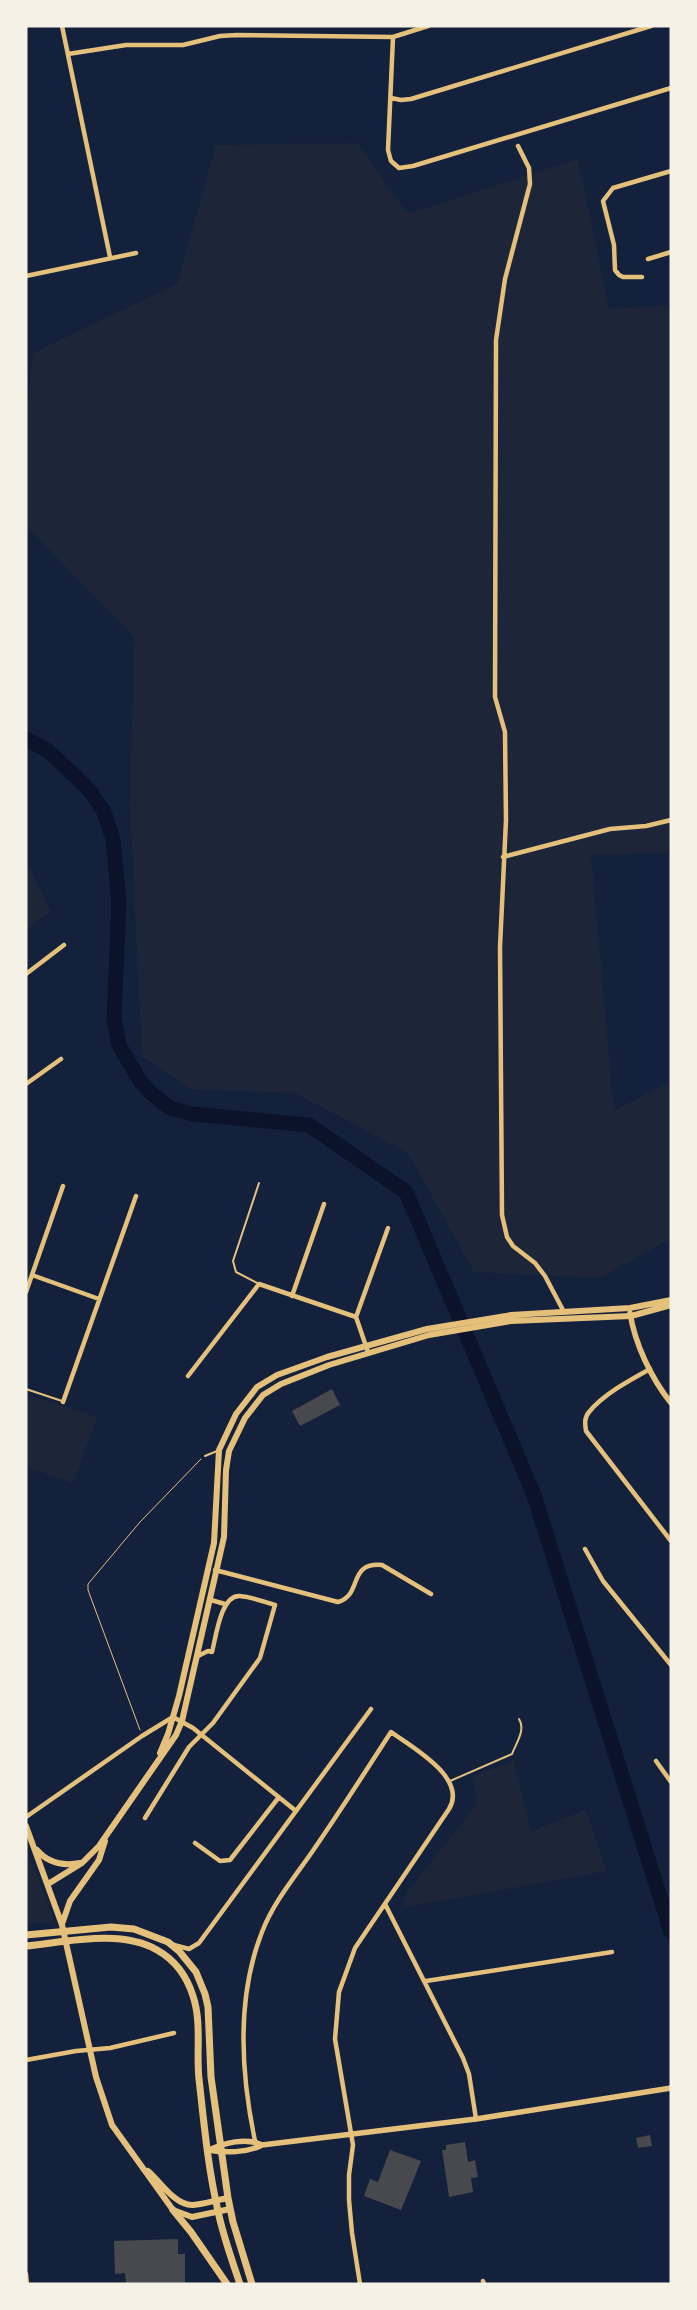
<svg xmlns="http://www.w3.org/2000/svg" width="697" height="2310" viewBox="0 0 697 2310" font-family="'Roboto Condensed',sans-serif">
	<rect width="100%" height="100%" fill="#14213d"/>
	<path fill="#1d2539" d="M 357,143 L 408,214 L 578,159 L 609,309 L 671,305 L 671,853 L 591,855 L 614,1111 L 671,1080 L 671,1239 L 599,1278 L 474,1272 L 408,1153 L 295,1093 L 190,1089 L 142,1056 L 130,806 L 134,637 L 26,526 L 26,420 L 33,353 L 177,284 L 216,145 Z
		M 26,860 L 51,912 L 26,930 Z
		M 26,1394 L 97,1417 L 73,1483 L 26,1467 Z
		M 514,1760 L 531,1832 L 586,1809 L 607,1871 L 401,1908 L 407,1892 L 477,1804 L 473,1777 Z
		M 26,1847 L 55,1923 L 26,1923 Z"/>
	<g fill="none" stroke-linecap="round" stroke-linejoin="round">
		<path stroke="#0b132b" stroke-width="15" d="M 26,739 L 47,750 L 74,775 L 91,792 L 104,812 L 113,839 L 119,903 L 114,1019 L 119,1045 L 140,1081 L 152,1094 L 170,1108 L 192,1114 L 309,1125 L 406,1192 L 534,1495 L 671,1932"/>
	</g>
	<path fill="#48494c" d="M 332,1389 L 340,1405 L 300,1426 L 292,1411 Z
		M 650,2135 L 652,2146 L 638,2148 L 636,2138 Z
		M 465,2142 L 468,2162 L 475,2160 L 478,2177 L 471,2178 L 473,2192 L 449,2197 L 442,2150 L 446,2150 L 446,2145 Z
		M 390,2150 L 421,2161 L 401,2210 L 364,2196 L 370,2179 L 378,2182 Z
		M 178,2239 L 178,2254 L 185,2254 L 185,2284 L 126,2284 L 125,2273 L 115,2274 L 114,2241 Z"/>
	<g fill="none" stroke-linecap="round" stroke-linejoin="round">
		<path stroke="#e5c07b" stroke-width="1" d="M 140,1730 L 88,1590 L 88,1584 L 140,1522 L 201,1459"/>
		<path stroke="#e5c07b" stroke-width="2" d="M 257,1283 L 236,1272 L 233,1261 L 259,1183
			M 26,1389 L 62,1401
			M 205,1456 L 217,1451
			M 450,1781 L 512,1754 C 516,1743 526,1730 519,1719"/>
		<path stroke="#e5c07b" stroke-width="4.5" d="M 62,26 L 110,257
			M 393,37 L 388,150 L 391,161 L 399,168 L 413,166 L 671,88
			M 68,54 L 126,45 L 183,45 L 220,36 L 237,35 L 393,37 L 428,26
			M 391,98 L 401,100 L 411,99 L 651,26
			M 518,146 L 529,168 L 530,184 L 505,279 L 496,340 L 495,697 L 505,732 L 506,820 L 500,947 L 502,1215 L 507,1237 L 513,1246 L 535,1263 L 545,1276 L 564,1312
			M 648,259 L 671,252
			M 26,276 L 136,253
			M 642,277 L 623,277 L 619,275 L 615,270 L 614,245 L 603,201 L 613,188 L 671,171
			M 503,857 L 610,829 L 646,826 L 671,820
			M 26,974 L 64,945
			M 26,1084 L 61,1059
			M 32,1275 L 99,1299
			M 26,1292 L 63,1186
			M 292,1296 L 324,1204
			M 356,1317 L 388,1228
			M 650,1369 C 630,1380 604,1394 589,1412 C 584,1418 585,1424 586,1431 L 671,1541
			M 188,1376 L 259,1284 L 356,1317 L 368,1352
			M 63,1402 L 136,1196
			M 585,1549 L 603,1581 L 671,1665
			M 215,1570 L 338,1602 C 363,1595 347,1562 382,1565 L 431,1594
			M 211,1600 L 225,1604
			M 656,1761 L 671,1782
			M 26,1817 L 142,1736 L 173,1717 L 193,1728 L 296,1811
			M 145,1818 L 189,1747 L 213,1723 L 260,1658 L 275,1605 C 264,1602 252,1597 240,1596 C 221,1594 216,1637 212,1652 L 208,1651 L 198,1656
			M 195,1843 L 220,1861 L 230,1860 L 279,1797
			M 385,1904 L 463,2058 L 469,2074 L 476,2119
			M 174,1945 L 189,1949 L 199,1943 L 371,1709
			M 426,1981 L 612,1952
			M 26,2060 L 76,2051 L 110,2048 L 174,2033
			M 255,2141 C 241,2074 236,1998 262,1932 C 273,1903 294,1878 312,1852 C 339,1813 365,1772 391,1732 C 412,1747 468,1778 449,1809 L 355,1948 L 339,1992 L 335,2039 L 353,2145 L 349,2175 L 349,2200 L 352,2233 L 360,2284
			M 26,2274 L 27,2284
			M 483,2281 L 484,2284"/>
		<path stroke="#e5c07b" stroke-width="5.5" d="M 630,1313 C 635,1344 651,1378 671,1403
			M 208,2150 C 225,2153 247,2153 262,2145 L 476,2119 L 671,2088
			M 209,2150 C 224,2143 246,2137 262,2145"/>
		<path stroke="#e5c07b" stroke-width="6" d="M 160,1753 L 168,1734 L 179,1696 L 214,1543 L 219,1450 L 236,1414 L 257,1387 L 277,1375 L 327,1357 L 427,1329 L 511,1315 L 630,1308 L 671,1300
			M 26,1826 L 62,1925 L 96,2077 L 112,2125 L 173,2210 L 192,2217 L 230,2209
			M 37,1850 C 48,1863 64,1866 80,1863
			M 48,1884 L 82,1863 L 99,1846 L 176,1735 L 182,1721 L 224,1537 L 226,1470 L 229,1451 L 245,1418 L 263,1395 L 281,1384 L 329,1365 L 429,1335 L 511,1321 L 631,1316 L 671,1305
			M 62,1924 L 70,1901 L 99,1860 L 105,1841
			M 148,2171 C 160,2181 175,2206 193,2205 C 205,2204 216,2200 228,2198"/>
		<path stroke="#e5c07b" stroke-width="7" d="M 26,1935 L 111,1927 L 134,1929 L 168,1942 L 179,1951 L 196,1972 L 205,1994 L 208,2007 L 211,2077 L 228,2198 L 233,2222 L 252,2284
			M 26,1946 C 66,1942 121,1929 157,1950 C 175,1960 187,1977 193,1996 C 202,2023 196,2052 199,2079 C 204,2123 208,2168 218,2211 C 223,2236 232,2260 240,2284
			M 173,2210 L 191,2232 L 227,2284"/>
	</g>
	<rect width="697" height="2310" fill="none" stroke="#f6f1e7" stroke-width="55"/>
</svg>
